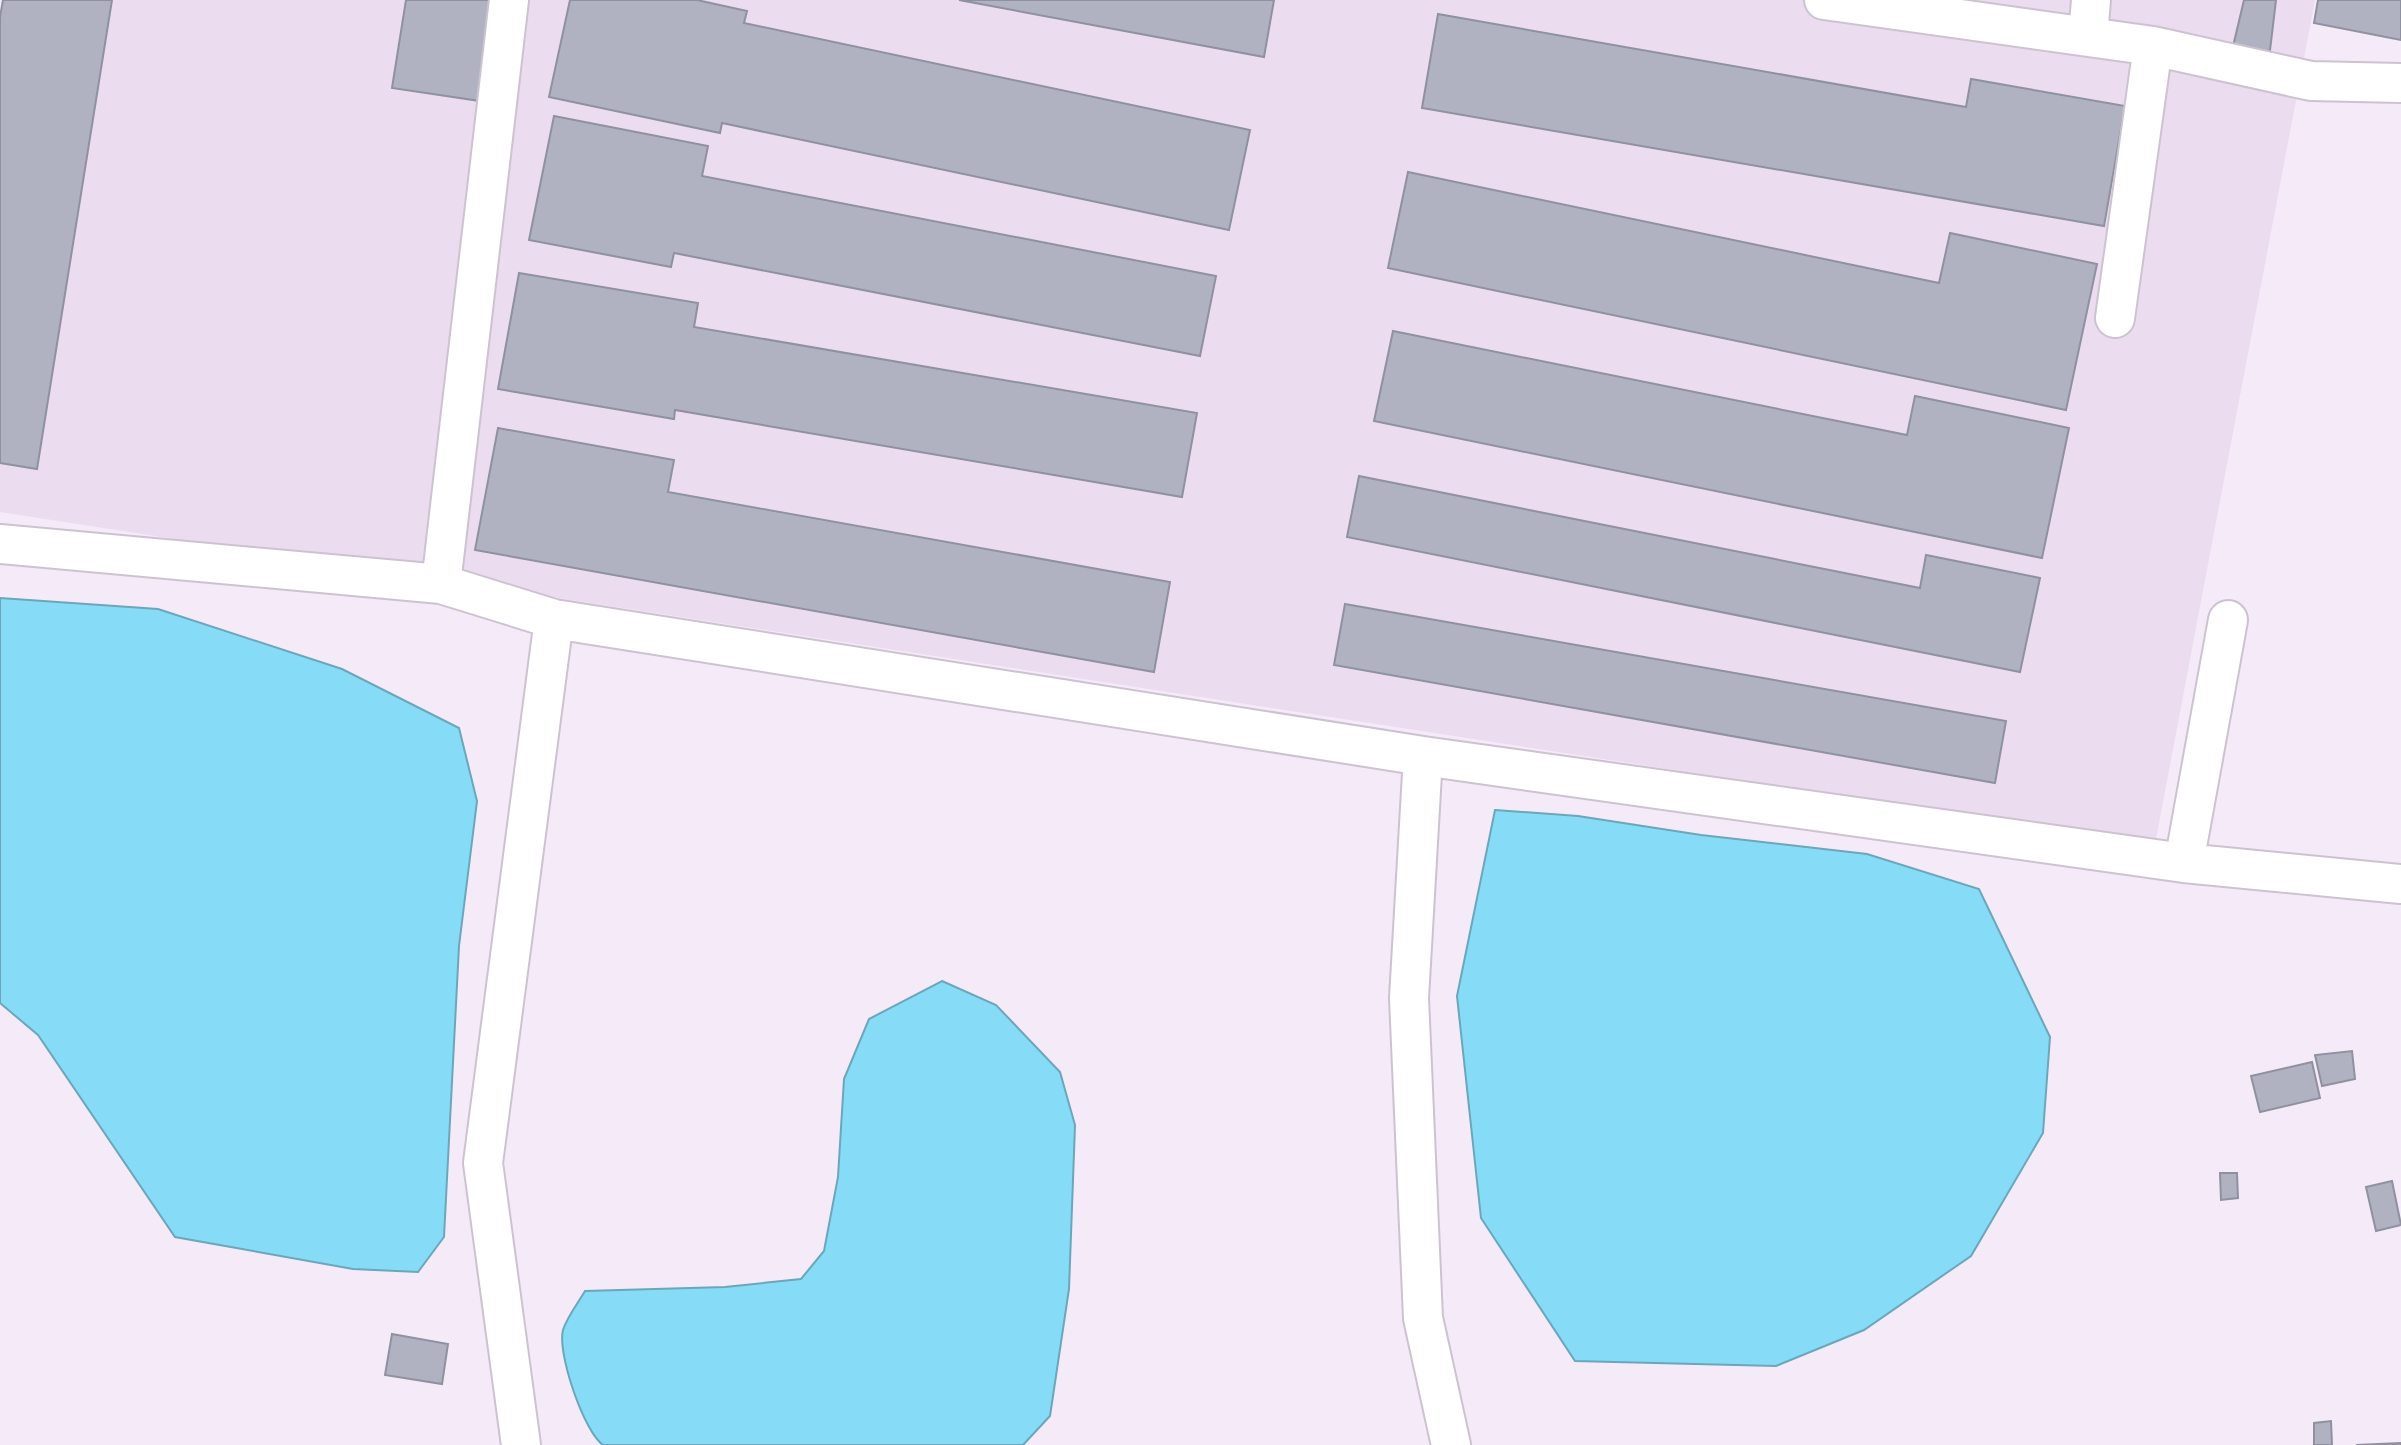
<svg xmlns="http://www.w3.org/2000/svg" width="2401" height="1445" viewBox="0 0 2401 1445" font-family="Helvetica,sans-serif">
	<rect width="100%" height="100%" fill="#f5eaf8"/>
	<path fill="#ebdcf0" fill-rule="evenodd" d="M 112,0 L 406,0 L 392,88 L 480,101 L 496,0 L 570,0 L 550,97 L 720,133 L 722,123 L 1229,230 L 1250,130 L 744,23 L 747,11 L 697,0 L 959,0 L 1264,56 L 1274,0 L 2315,0 L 2155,844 L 0,512 L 0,463 L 37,468 ZM 1439,14 L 1966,107 L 1971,79 L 2125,106 L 2104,226 L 1422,108 ZM 708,146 L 702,176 L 1216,277 L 1200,356 L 674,253 L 671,267 L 529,240 ZM 1408,172 L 1939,283 L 1950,233 L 2097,264 L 2066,409 L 1388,268 ZM 519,273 L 697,303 L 694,327 L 1196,413 L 675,410 L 498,388 ZM 1393,331 L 1907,435 L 1916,396 L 2069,428 L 2042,558 L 1374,421 ZM 498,428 L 674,460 L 669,492 L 1170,582 L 1154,671 L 475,550 ZM 1360,476 L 1920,588 L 1926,556 L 2039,578 L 2020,672 L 1347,538 ZM 1346,604 L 2005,721 L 1994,783 L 1335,665 Z"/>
	<path fill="#86dcf7" stroke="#6ba6bb" stroke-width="2" d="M 0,598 L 158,609 L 342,669 L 459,728 L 477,801 L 459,946 L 444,1237 L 418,1272 L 353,1269 L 175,1237 L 38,1035 L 0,1003 Z
		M 1495,810 L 1578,816 L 1701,835 L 1867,854 L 1979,889 L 2050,1037 L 2043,1133 L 1971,1256 L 1864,1330 L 1776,1366 L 1575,1361 L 1481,1218 L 1457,996 Z
		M 942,981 L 996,1005 L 1060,1072 L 1075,1125 L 1069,1289 L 1050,1416 L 1023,1445 L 603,1445 C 584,1432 557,1353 563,1330 C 567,1317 578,1303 585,1291 L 725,1287 L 801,1279 L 824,1251 L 838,1177 L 844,1079 L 869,1019 Z"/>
	<path fill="#b0b2c2" stroke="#9091a0" stroke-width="2" d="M 3,0 L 112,0 L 37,469 L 0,463 L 0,17 Z
		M 406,0 L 496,0 L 480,101 L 392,88 Z
		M 570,0 L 697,0 L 747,11 L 744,23 L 1250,130 L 1229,230 L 722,123 L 720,133 L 549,97 Z
		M 959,0 L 1274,0 L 1264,57 Z
		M 2244,0 L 2276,0 L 2268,67 L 2230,59 Z
		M 2318,0 L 2401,0 L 2401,40 L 2314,23 Z
		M 1438,14 L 1966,107 L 1971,79 L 2125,106 L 2104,226 L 1422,108 Z
		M 554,116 L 708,146 L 702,176 L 1216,276 L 1200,356 L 674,253 L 671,267 L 529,240 Z
		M 1408,172 L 1939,283 L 1950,233 L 2097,264 L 2066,410 L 1388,268 Z
		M 519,273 L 698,303 L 694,327 L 1197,413 L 1182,497 L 675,410 L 674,419 L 498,389 Z
		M 1393,331 L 1907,435 L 1915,396 L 2069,428 L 2042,558 L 1374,421 Z
		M 498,428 L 674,460 L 668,492 L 1170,582 L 1154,672 L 475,550 Z
		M 1359,476 L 1920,588 L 1926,555 L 2040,578 L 2020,672 L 1347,537 Z
		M 1345,604 L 2006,721 L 1995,783 L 1334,665 Z
		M 2352,1051 L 2355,1079 L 2322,1086 L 2315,1055 Z
		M 2312,1062 L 2320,1098 L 2260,1112 L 2251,1076 Z
		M 2220,1173 L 2237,1173 L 2238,1198 L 2221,1200 Z
		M 2392,1181 L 2401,1225 L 2376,1231 L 2366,1187 Z
		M 392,1334 L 448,1344 L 442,1384 L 385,1375 Z
		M 2331,1421 L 2332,1445 L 2314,1445 L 2314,1423 Z
		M 2401,1443 L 2401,1445 L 2356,1445 Z"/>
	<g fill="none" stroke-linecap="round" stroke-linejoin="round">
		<g stroke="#cdc3d0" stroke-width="42">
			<path id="street" d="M 1824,0 L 2153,46 L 2311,81 L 2401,83
				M 2088,36 L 2091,0
				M 2115,318 L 2153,46
				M 0,544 L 441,584 L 554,619 L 1423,756 L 1409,998 L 1423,1318 L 1451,1445
				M 441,584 L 509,0
				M 1423,756 L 2184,863 L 2401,884
				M 2184,863 L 2228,620
				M 521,1445 L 483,1163 L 554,619"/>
		</g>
		<use href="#street" stroke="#fff" stroke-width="38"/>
	</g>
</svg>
